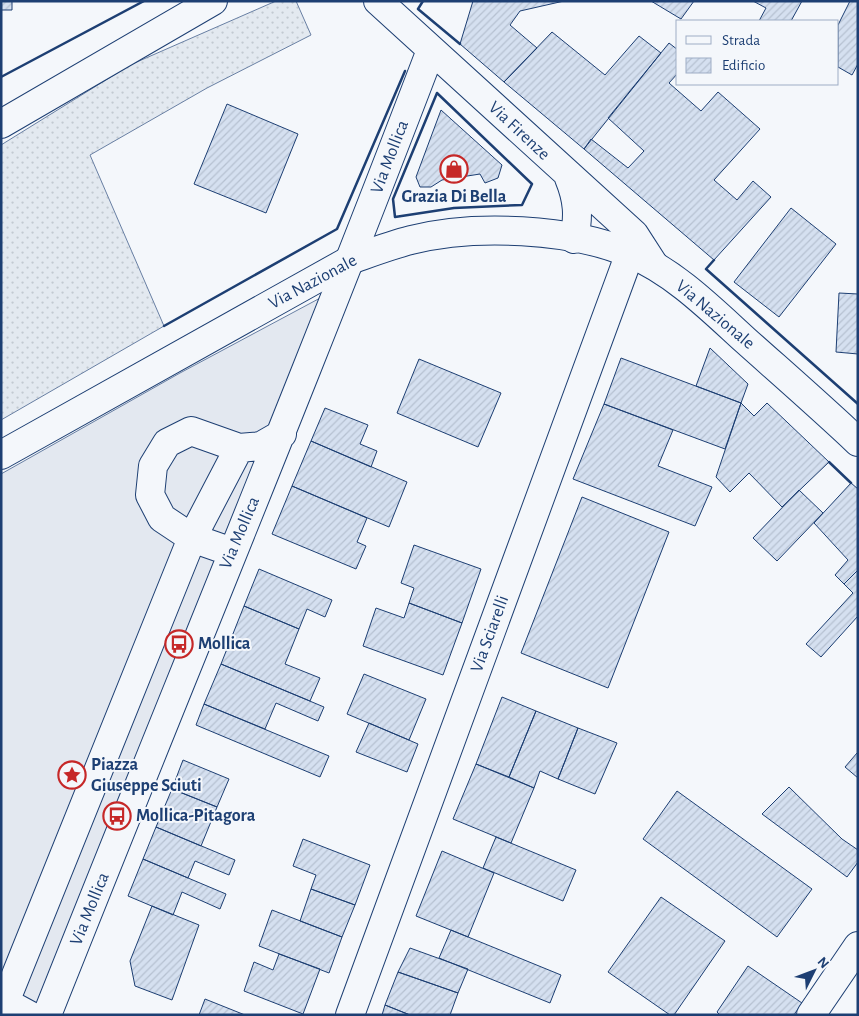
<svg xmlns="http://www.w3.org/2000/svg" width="859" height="1016" viewBox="0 0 859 1016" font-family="'Alegreya Sans',sans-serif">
	<defs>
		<pattern id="grass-dots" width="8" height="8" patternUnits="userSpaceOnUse" patternTransform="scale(1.25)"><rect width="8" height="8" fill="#e3e9f0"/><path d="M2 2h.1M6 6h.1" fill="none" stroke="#c2c9d1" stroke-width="1.8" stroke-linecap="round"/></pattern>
		<pattern id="building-hatch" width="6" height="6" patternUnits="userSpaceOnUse" patternTransform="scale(1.25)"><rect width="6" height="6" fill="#d5e0f0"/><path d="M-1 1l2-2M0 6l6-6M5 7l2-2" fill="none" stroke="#b6c1d1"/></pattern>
	</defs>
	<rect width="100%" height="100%" fill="#f4f7fb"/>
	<path fill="url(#grass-dots)" stroke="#687fa3" d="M 276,1 L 296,1 L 311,35 L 207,88 L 90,155 L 164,326 L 1,420 L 1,145 L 130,65 Z"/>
	<path fill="#e3e8f0" stroke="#687fa3" d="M 337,289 L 47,1015 L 1,998 L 1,474 L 180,373 Z"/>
	<path fill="url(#building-hatch)" stroke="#1d3f73" d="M 1,1 L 12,1 L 12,10 L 1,10 Z
		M 473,1 L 564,1 L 520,11 L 510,25 L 537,48 L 504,82 L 460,44 Z
		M 651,1 L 694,1 L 681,19 Z
		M 753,1 L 802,1 L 791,21 L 759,21 L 766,8 Z
		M 850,1 L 858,1 L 858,64 L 852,75 L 838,67 L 838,25 Z
		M 552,32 L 605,75 L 639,36 L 661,53 L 584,149 L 504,82 Z
		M 669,43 L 678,50 L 678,73 L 669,83 L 701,111 L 718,92 L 760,129 L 714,180 L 737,200 L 753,181 L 771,197 L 714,260 L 584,149 L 591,139 L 628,168 L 644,151 L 608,118 Z
		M 227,104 L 298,134 L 266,213 L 194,184 Z
		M 441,110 L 502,165 L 498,178 L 485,183 L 480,174 L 442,180 L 431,187 L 420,187 L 416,177 Z
		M 791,208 L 836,244 L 779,317 L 734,282 Z
		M 839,293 L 858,294 L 858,354 L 836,352 Z
		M 710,348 L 748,384 L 741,403 L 696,386 Z
		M 621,358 L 741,403 L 725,449 L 604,404 Z
		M 419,359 L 501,393 L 478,447 L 397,413 Z
		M 741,403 L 754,416 L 767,403 L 829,462 L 782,507 L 749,473 L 730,492 L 716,477 Z
		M 604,404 L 673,430 L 658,466 L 712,487 L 695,526 L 573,479 Z
		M 325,408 L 368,425 L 360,444 L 377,451 L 371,467 L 311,441 Z
		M 311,441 L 407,482 L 389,527 L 292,486 Z
		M 851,483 L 858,489 L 858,570 L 844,584 L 835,575 L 848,560 L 814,523 Z
		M 292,486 L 367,518 L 357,542 L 366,546 L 356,569 L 272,534 Z
		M 799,490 L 823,513 L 777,561 L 753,538 Z
		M 582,497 L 669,532 L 608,688 L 521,653 Z
		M 414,545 L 481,569 L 462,623 L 409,603 L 414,588 L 401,583 Z
		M 259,569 L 332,600 L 325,617 L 307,609 L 299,629 L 244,606 Z
		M 858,570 L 858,616 L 821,657 L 806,644 L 853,593 L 844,584 Z
		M 409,603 L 462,623 L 443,675 L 363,646 L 376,608 L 404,618 Z
		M 244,606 L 299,629 L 285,664 L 320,678 L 310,701 L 221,664 Z
		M 221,664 L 324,707 L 318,721 L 276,703 L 265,729 L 204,704 Z
		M 364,674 L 426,699 L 409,740 L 347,714 Z
		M 502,697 L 536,711 L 509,777 L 476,764 Z
		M 204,704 L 329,756 L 320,777 L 196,725 Z
		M 536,711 L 578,728 L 558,779 L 540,771 L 534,788 L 509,777 Z
		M 369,723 L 418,744 L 407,772 L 356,752 Z
		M 578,728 L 617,743 L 595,794 L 558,779 Z
		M 857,753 L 858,753 L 858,778 L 845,767 Z
		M 183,760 L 229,779 L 217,807 L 172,789 Z
		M 476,764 L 534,788 L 511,843 L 453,819 Z
		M 789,787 L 842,839 L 858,850 L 858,862 L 847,877 L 762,814 Z
		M 172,789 L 217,807 L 201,846 L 156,827 Z
		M 677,791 L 812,889 L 777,937 L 643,839 Z
		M 156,827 L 235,860 L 229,875 L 195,861 L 188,878 L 143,859 Z
		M 496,837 L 576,870 L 563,901 L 483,868 Z
		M 303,839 L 370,865 L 355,905 L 311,889 L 316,875 L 293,866 Z
		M 442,851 L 494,873 L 468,937 L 416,916 Z
		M 143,859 L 226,894 L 220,909 L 182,892 L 173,915 L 128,896 Z
		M 311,889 L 355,905 L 342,937 L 300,921 Z
		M 661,897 L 725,941 L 674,1015 L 670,1015 L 608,972 Z
		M 152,906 L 199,925 L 172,1000 L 135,986 L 130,961 Z
		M 272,910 L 342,937 L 329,973 L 259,946 Z
		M 451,930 L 561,975 L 550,1003 L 439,958 Z
		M 410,948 L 468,969 L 458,993 L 398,972 Z
		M 279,954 L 320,969 L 303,1014 L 244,991 L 254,962 L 273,970 Z
		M 748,966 L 802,1003 L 794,1015 L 720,1015 L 717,1012 Z
		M 398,972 L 458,993 L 450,1015 L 410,1015 L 385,1005 Z
		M 205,999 L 245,1015 L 199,1015 Z
		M 385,1005 L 410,1015 L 382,1015 Z"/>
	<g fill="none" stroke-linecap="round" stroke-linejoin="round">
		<g stroke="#1d3f73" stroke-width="30">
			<path id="minor" d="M 378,1 L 634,234 L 654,265
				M 1,124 L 213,1
				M 569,178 C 578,200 579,216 574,239
				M 239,448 L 192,538 L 162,518 L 150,495 L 153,466 L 167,443 L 191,431 L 239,448 L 261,446 L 282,434
				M 5,1002 L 29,1015
				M 1,1012 L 192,538 L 232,552
				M 47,1015 C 175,693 308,373 431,50
				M 350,1015 L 630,253
				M 811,1015 L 858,946"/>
		</g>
		<g stroke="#1d3f73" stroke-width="30">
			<path id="major" d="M 1,455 L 350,260 C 370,253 391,245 411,240 C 474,224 571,228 631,254 C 674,272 711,309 745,340 C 783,374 821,407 858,442"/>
		</g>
		<use href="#minor" stroke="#f4f7fb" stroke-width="28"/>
		<use href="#major" stroke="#f4f7fb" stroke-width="28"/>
		<path stroke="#1d3f73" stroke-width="2.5" d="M 423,1 L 418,9 L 460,44
			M 1,77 L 144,1
			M 437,93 L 532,184 L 522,205 L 454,208 L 395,217 L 393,199 Z
			M 714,260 L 706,269 L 858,404
			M 164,326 L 337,229 L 405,71
			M 829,462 L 851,483"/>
	</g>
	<defs>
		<g id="shop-ring" transform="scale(1.4375)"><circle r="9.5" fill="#f4f7fb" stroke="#c62828" stroke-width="1.5"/><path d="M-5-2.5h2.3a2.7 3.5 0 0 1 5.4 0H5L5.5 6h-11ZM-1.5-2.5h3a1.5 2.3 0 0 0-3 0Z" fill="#c62828"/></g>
		<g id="bus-ring" transform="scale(1.4375)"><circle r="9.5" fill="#f4f7fb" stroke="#c62828" stroke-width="1.5"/><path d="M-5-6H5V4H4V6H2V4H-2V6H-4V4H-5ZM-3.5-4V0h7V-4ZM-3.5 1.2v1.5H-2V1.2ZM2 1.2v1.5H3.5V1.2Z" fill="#c62828"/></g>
		<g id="sight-ring" transform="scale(1.4375)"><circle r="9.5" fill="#f4f7fb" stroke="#c62828" stroke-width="1.5"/><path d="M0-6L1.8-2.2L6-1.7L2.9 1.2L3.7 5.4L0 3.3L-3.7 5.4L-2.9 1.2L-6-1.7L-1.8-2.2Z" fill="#c62828"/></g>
	</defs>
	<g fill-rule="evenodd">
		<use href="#shop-ring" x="454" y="169"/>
		<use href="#bus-ring" x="179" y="644"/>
		<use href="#sight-ring" x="72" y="775"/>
		<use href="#bus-ring" x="117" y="816"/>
	</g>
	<g text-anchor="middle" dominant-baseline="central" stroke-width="4" stroke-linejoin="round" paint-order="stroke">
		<g font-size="18" fill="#1d3f73" stroke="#f4f7fb">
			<text transform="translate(519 131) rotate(43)">Via Firenze</text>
			<text transform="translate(390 157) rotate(-69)">Via Mollica</text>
			<text transform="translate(313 282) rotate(-28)">Via Nazionale</text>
			<text transform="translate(715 315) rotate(40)">Via Nazionale</text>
			<text transform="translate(240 533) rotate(-67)">Via Mollica</text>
			<text transform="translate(490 634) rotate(-70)">Via Sciarelli</text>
			<text transform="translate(90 909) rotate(-68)">Via Mollica</text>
		</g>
		<g font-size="18" font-weight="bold" fill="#1d3f73" stroke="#f4f7fb" text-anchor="start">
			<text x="454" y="197" text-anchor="middle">Grazia Di Bella</text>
			<text x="198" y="644">Mollica</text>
			<text x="91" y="765">Piazza<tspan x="91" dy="21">Giuseppe Sciuti</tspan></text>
			<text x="136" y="816">Mollica-Pitagora</text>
		</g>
	</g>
	<rect width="859" height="1016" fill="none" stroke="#1d3f73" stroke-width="5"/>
	<rect x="676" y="20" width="162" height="65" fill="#f4f7fb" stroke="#9eadc5"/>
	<rect x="686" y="36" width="25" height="8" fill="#f4f7fb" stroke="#9eadc5"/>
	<text x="722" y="45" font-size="15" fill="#1d3f73">Strada</text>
	<rect x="686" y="58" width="25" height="15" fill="url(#building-hatch)" stroke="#9eadc5"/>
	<text x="722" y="70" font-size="15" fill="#1d3f73">Edificio</text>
	<g transform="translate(814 971) rotate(48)" stroke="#f4f7fb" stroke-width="4" paint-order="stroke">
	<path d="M0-4L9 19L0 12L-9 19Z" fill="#1d3f73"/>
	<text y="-8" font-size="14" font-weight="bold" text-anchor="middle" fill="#1d3f73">N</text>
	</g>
</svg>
